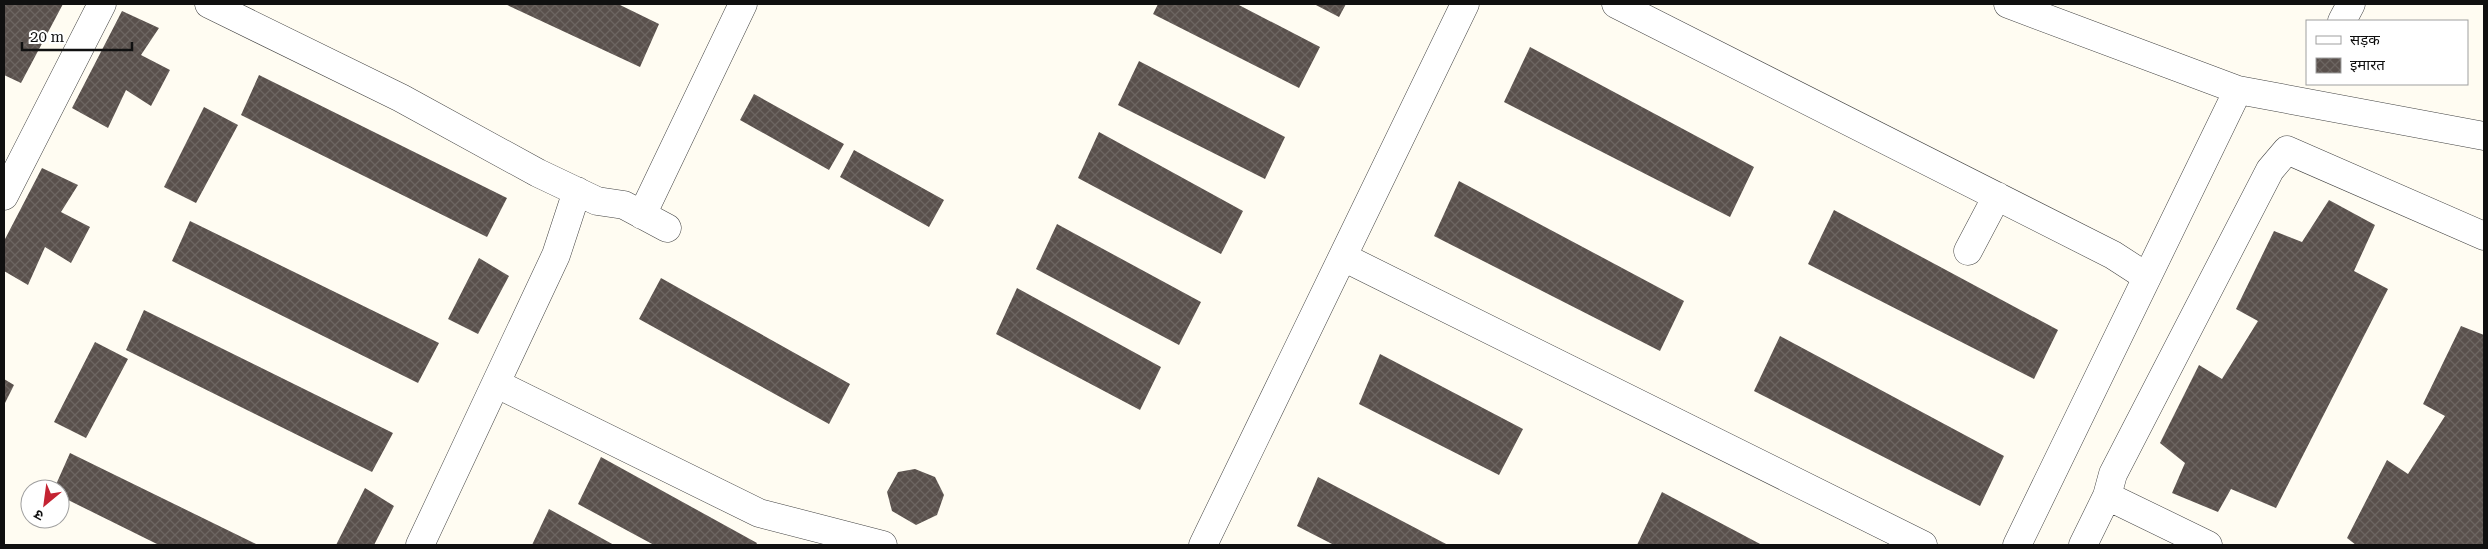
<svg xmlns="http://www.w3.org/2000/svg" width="2488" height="549" viewBox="0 0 2488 549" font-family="'Roboto Serif','Noto Sans Devanagari',serif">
	<defs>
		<pattern id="building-cross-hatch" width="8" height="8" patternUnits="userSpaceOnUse" patternTransform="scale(1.25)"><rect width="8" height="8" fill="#59504c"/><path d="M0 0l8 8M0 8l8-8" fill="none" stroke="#6c6561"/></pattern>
	</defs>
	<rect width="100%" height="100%" fill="#fffcf2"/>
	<path fill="url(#building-cross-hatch)" d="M 4,4 L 63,4 L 21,83 L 4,75 Z
		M 505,4 L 618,4 L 659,24 L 640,67 Z
		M 1158,4 L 1237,4 L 1320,47 L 1299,88 L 1153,14 Z
		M 1314,4 L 1346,4 L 1339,17 Z
		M 122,11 L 159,28 L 141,55 L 170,70 L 151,106 L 126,90 L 108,128 L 72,108 Z
		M 1530,47 L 1754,167 L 1730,217 L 1504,102 Z
		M 1139,61 L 1285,137 L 1265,179 L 1118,105 Z
		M 259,75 L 507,198 L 487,237 L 241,115 Z
		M 754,94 L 844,144 L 829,170 L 740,120 Z
		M 204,107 L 238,125 L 196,203 L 164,187 Z
		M 1099,132 L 1243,211 L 1221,254 L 1078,178 Z
		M 854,150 L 944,200 L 929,227 L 840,177 Z
		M 42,168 L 78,185 L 61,212 L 90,227 L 71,263 L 45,247 L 28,285 L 4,271 L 4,241 Z
		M 1459,181 L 1684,301 L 1660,351 L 1434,236 Z
		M 2329,200 L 2375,225 L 2354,271 L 2388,289 L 2276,508 L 2231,489 L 2218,512 L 2172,493 L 2185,463 L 2160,443 L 2199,365 L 2222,379 L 2258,321 L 2236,309 L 2274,231 L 2302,242 Z
		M 1834,210 L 2058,330 L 2034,379 L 1808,264 Z
		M 190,221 L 439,343 L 418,383 L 172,261 Z
		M 1057,224 L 1201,302 L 1179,345 L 1036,269 Z
		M 479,258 L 509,276 L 478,334 L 448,319 Z
		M 661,278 L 850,384 L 829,424 L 639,319 Z
		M 1017,288 L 1161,367 L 1140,410 L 996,334 Z
		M 144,310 L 393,433 L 372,472 L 126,350 Z
		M 2461,326 L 2484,335 L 2484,545 L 2356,545 L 2347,538 L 2387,460 L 2408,474 L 2445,416 L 2423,404 Z
		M 1780,336 L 2004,456 L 1980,506 L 1754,391 Z
		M 95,342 L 128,359 L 86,438 L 54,422 Z
		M 1380,354 L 1523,429 L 1499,475 L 1359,404 Z
		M 4,379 L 14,385 L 4,405 Z
		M 70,453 L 258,545 L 159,545 L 60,496 L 60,489 L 54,489 Z
		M 601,457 L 757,543 L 756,545 L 654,545 L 578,504 Z
		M 915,469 L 935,477 L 944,495 L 937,515 L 916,525 L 892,511 L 887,492 L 898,472 Z
		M 1318,477 L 1448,545 L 1334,545 L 1297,526 Z
		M 365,488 L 394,506 L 374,545 L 336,545 Z
		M 1662,492 L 1762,545 L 1637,545 Z
		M 549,509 L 614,545 L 532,545 Z"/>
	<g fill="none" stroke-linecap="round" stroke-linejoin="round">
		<g stroke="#434343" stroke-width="29">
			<path id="minor" d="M 209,4 L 401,98 L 538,173 L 597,201 L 624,205 L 667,228
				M 1616,4 L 2113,255 L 2147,277
				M 2008,4 L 2238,90 L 2484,136
				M 2342,21 L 2351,4
				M 4,196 L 102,4
				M 642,215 L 743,4
				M 1968,251 L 1997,196
				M 1343,257 L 1923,545
				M 497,384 L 759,513 L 883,545
				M 2107,496 L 2113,474 L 2270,170 L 2287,150 L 2484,236
				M 420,545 L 556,255 L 577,191
				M 1203,545 L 1465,4
				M 2017,545 L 2238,90
				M 2083,545 L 2107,496 L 2208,545"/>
		</g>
		<use href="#minor" stroke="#fff" stroke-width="28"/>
	</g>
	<rect width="2488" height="549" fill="none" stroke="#101010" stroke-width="10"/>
	<rect x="2306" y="20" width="162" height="65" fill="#ffffff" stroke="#9f9f9f"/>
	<rect x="2316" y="36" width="25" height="8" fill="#ffffff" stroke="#9f9f9f"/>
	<text x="2350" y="45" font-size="15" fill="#101010">सड़क</text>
	<rect x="2316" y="58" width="25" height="15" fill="url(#building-cross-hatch)" stroke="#9f9f9f"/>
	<text x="2350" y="70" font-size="15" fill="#101010">इमारत</text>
	<g transform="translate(45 504) rotate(209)"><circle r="24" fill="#ffffff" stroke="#9f9f9f"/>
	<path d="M0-4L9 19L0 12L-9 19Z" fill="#c42332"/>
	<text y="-8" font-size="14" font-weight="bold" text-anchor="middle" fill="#101010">उ</text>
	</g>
	<path d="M22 42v8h110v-8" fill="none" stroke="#101010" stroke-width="2.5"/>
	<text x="30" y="42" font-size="15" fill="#101010" stroke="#ffffff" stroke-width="4" paint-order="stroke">20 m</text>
</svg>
